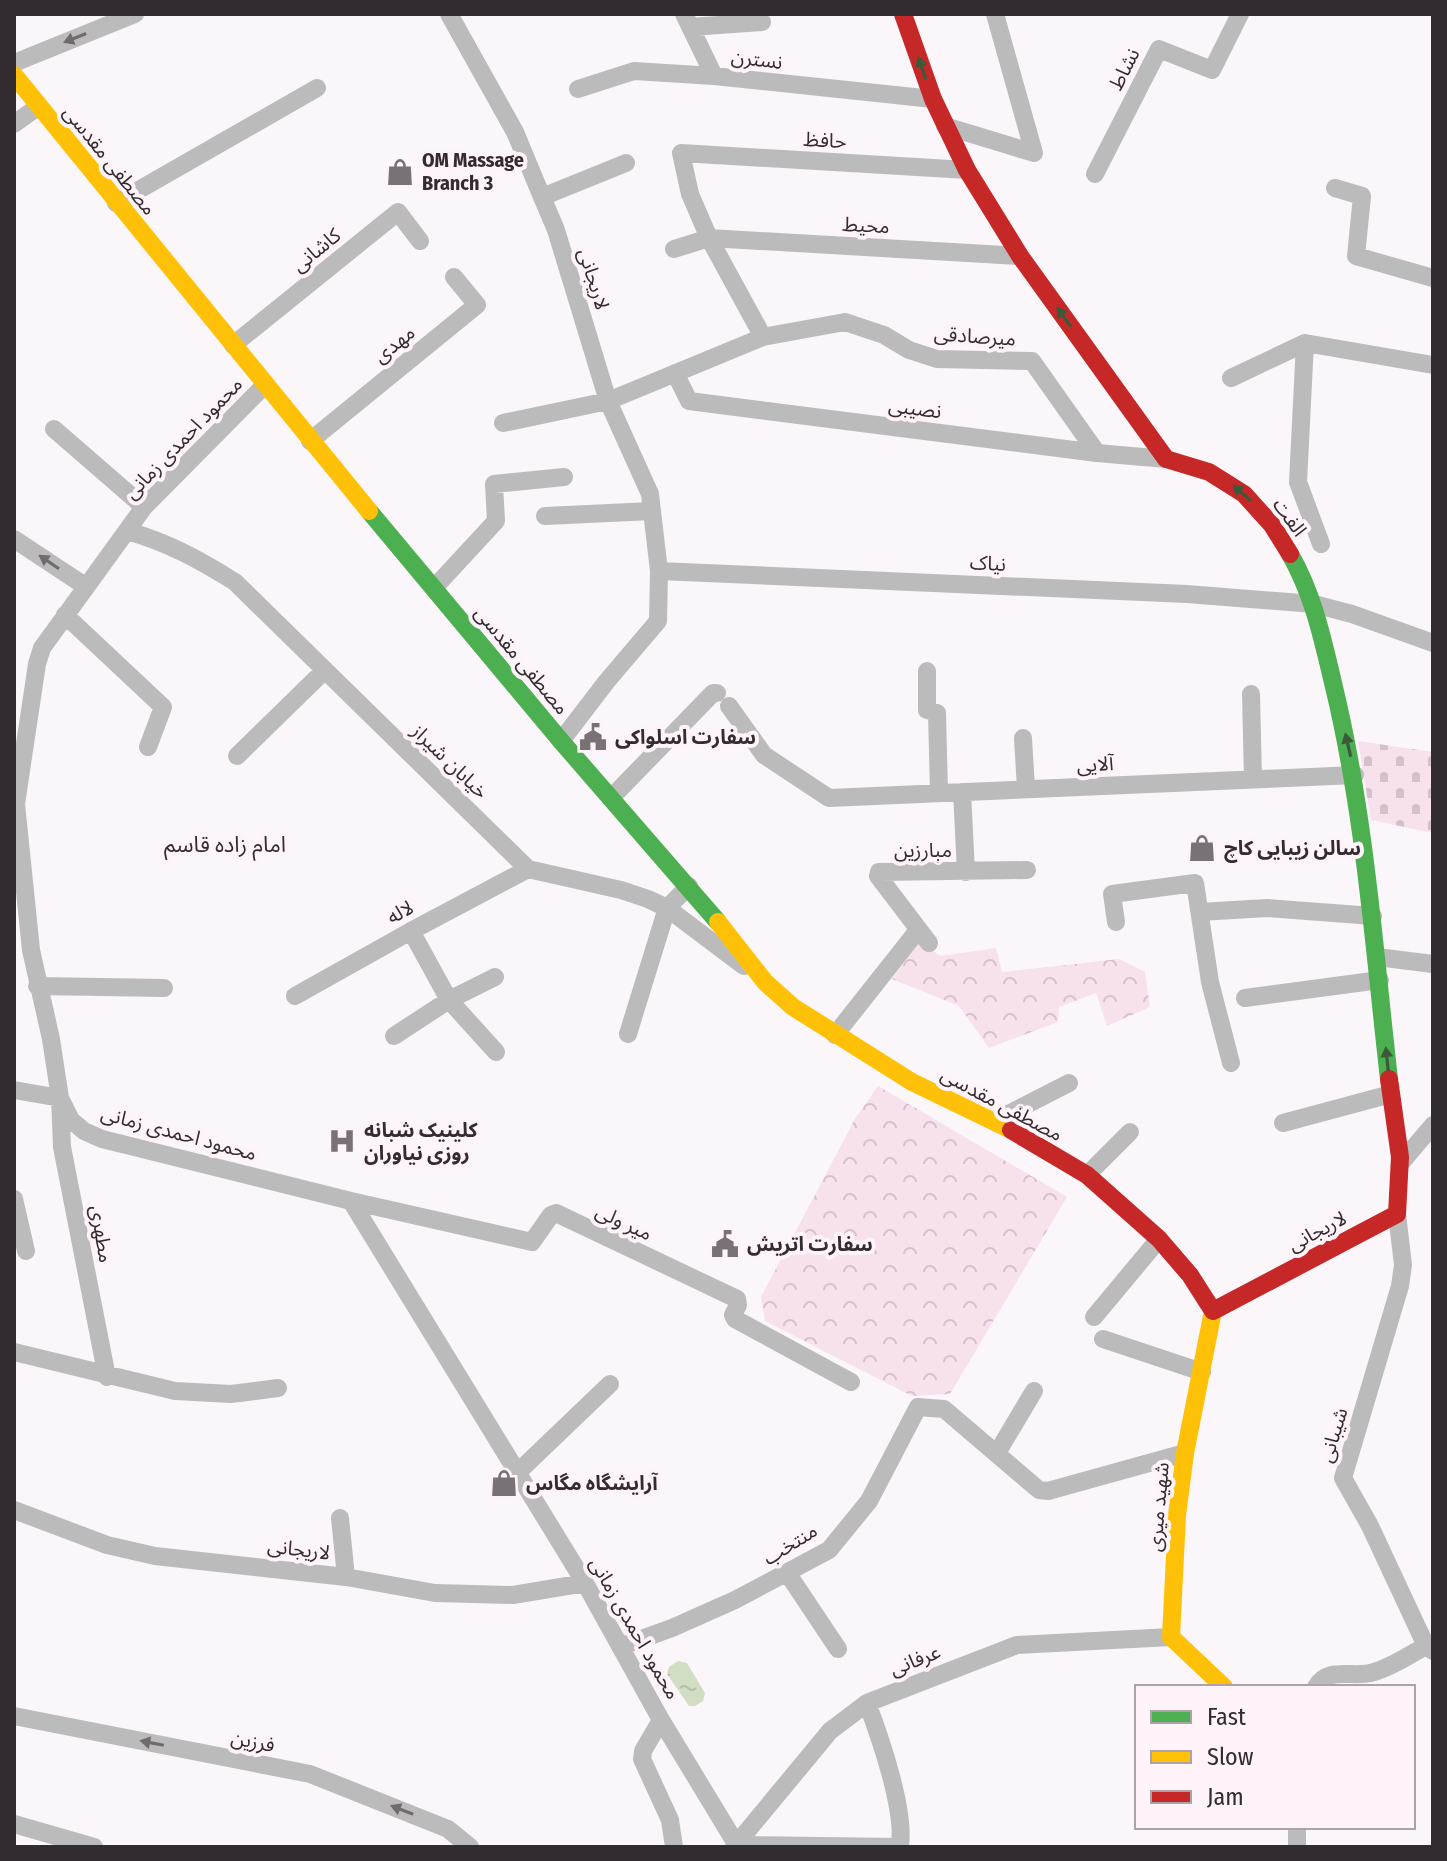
<svg xmlns="http://www.w3.org/2000/svg" width="1447" height="1861" viewBox="0 0 1447 1861" font-family="'Fira Sans Condensed','Noto Sans Arabic',sans-serif">
	<defs>
		<pattern id="forest-crowns" width="20" height="18" patternUnits="userSpaceOnUse" patternTransform="scale(2)"><rect width="20" height="18" fill="#f7e1ed"/><path d="M2 6a3 3 0 1 1 6 0M12 15a3 3 0 1 1 6 0" fill="none" stroke="#d4c1cc"/></pattern>
		<pattern id="cemetery-stones" width="16" height="16" patternUnits="userSpaceOnUse" patternTransform="scale(2)"><rect width="16" height="16" fill="#f7e1ed"/><path d="M2 7V4a2 2 0 0 1 4 0v3zM10 15v-3a2 2 0 0 1 4 0v3z" fill="#d4c1cc"/></pattern>
		<pattern id="water-ripples" width="26" height="14" patternUnits="userSpaceOnUse" patternTransform="scale(2)"><rect width="26" height="14" fill="#d1dec3"/><path d="M2 4q2-2 4 0t4 0M15 11q2-2 4 0t4 0" fill="none" stroke="#b4bfa8"/></pattern>
	</defs>
	<rect width="100%" height="100%" fill="#fbf6f9"/>
	<path fill="url(#forest-crowns)" d="M 919,943 L 941,956 L 996,948 L 1002,972 L 1119,959 L 1145,972 L 1150,1007 L 1107,1026 L 1096,993 L 1059,1007 L 1058,1022 L 989,1048 L 959,1006 L 892,979 Z
		M 878,1086 L 1067,1197 L 950,1394 L 912,1396 L 765,1321 L 761,1297 L 856,1117 Z"/>
	<path fill="url(#cemetery-stones)" d="M 1358,741 L 1433,752 L 1433,833 L 1371,820 Z"/>
	<path fill="url(#water-ripples)" d="M 678,1661 L 687,1663 L 705,1693 L 703,1701 L 695,1706 L 689,1706 L 667,1674 L 669,1667 Z"/>
	<g fill="none" stroke-linecap="round" stroke-linejoin="round">
		<path stroke="#bcbbbb" stroke-width="18" d="M 449,14 L 515,132 L 542,197 L 556,230 L 608,401 L 650,494 L 659,571 L 658,621 L 607,681 L 561,741
			M 684,14 L 714,76
			M 995,14 L 1034,153
			M 690,27 L 762,22
			M 14,63 L 135,14
			M 578,89 L 634,71 L 714,76 L 933,99
			M 14,124 L 39,106
			M 945,126 L 1034,153
			M 1095,174 L 1159,49 L 1212,70 L 1240,14
			M 1335,188 L 1362,196 L 1356,256 L 1433,278
			M 542,197 L 626,163
			M 116,203 L 317,88
			M 674,249 L 709,238 L 1020,256
			M 763,337 L 709,238 L 690,194 L 681,153 L 967,170
			M 233,345 L 398,212 L 420,241
			M 675,373 L 689,401 L 1097,453 L 1166,459
			M 1231,378 L 1305,343
			M 265,385 L 144,507 L 42,648 L 37,664 L 16,804 L 31,950 L 51,1039 L 60,1098 L 71,1120 L 84,1131 L 102,1139 L 351,1201 L 585,1583 L 661,1720 L 738,1847
			M 503,423 L 608,401 L 763,337 L 845,322 L 884,335 L 909,350 L 937,359 L 1032,361 L 1097,453
			M 54,429 L 144,507
			M 310,441 L 477,305 L 454,277
			M 545,516 L 652,511
			M 127,531 C 167,542 200,560 235,582 L 528,869 L 621,890 L 648,899 L 667,908 L 744,966
			M 14,539 L 85,586
			M 1321,544 L 1298,482 L 1305,343 L 1433,365
			M 659,571 L 1187,594 L 1314,604 L 1352,614 L 1433,643
			M 434,588 L 496,521 L 494,484 L 564,477
			M 65,615 L 163,707 L 148,747
			M 927,671 L 927,710 L 937,713 L 939,793
			M 1251,694 L 1253,779
			M 729,706 L 764,755 L 829,798 L 1355,775
			M 1023,738 L 1026,789
			M 237,756 L 325,670
			M 962,792 L 966,872
			M 611,798 L 713,693 L 717,693
			M 1200,912 L 1267,908 L 1373,916
			M 1116,922 L 1112,894 L 1195,883 L 1210,982 L 1231,1063
			M 411,931 L 449,1000 L 496,1052
			M 929,943 L 878,876 L 879,872 L 1027,870
			M 1377,957 L 1433,964
			M 37,986 L 164,988
			M 295,996 L 411,931 L 528,869
			M 1245,998 L 1380,980
			M 628,1034 L 667,908 L 689,886
			M 835,1035 L 918,930
			M 394,1036 L 449,1000 L 495,977
			M 14,1090 L 60,1098 L 62,1147 L 107,1377
			M 995,1121 L 1069,1083
			M 1283,1123 L 1391,1094
			M 1400,1164 L 1433,1125
			M 1087,1175 L 1130,1132
			M 14,1199 L 26,1251
			M 351,1201 L 532,1242 L 551,1215 L 556,1213 L 737,1299 L 738,1305 L 733,1315 L 735,1319 L 851,1382
			M 1397,1214 L 1403,1265 L 1400,1286 L 1343,1478 L 1370,1526 L 1426,1646 L 1433,1651
			M 1094,1317 L 1159,1239
			M 1103,1339 L 1202,1372
			M 14,1352 L 175,1391 L 231,1394 L 278,1388
			M 997,1453 L 1034,1391
			M 517,1473 L 610,1384
			M 14,1510 L 107,1545 L 155,1556 L 346,1577 L 435,1593 L 513,1595 L 585,1583
			M 340,1518 L 346,1577
			M 788,1574 L 838,1649
			M 622,1646 L 672,1628 L 735,1600 L 829,1550 L 869,1501 L 918,1407 L 944,1409 L 1039,1490 L 1048,1491 L 1185,1453
			M 1316,1687 C 1328,1665 1354,1679 1374,1672 C 1392,1667 1409,1655 1426,1646
			M 867,1703 C 880,1737 905,1809 900,1845
			M 14,1716 L 310,1774 L 448,1829 L 470,1847
			M 661,1720 L 643,1751 L 642,1759 L 670,1820 L 674,1847
			M 14,1824 L 94,1847
			M 737,1845 L 900,1847
			M 734,1847 L 830,1731 L 867,1703 L 1017,1645 L 1171,1637
			M 1297,1847 L 1297,1827"/>
		<path stroke="#4caf50" stroke-width="18" d="M 369,511 L 561,741 L 718,922
			M 1290,554 C 1314,596 1323,641 1334,687 C 1365,816 1374,948 1389,1079"/>
		<path stroke="#ffc107" stroke-width="18" d="M 14,75 L 369,511
			M 718,922 L 765,982 L 793,1007 L 912,1082 L 1011,1130
			M 1213,1311 L 1185,1453 L 1177,1515 L 1171,1637 L 1224,1687"/>
		<path stroke="#c62828" stroke-width="18" d="M 903,14 L 933,99 L 967,170 L 1020,256 L 1166,459 L 1209,472 L 1244,494 L 1272,525 L 1290,554
			M 1011,1130 L 1087,1175 L 1159,1239 L 1190,1275 L 1213,1311
			M 1213,1311 L 1397,1214 L 1400,1157 L 1389,1079"/>
	</g>
	<defs><path id="oneway-solid" d="M-6-.8H1V-3.2L6.5 0L1 3.2V.8H-6Z" transform="scale(2)"/></defs>
	<g fill="#706c6e">
		<use href="#oneway-solid" transform="translate(75 38) rotate(158)"/>
		<use href="#oneway-solid" transform="translate(49 562) rotate(-146)"/>
		<use href="#oneway-solid" transform="translate(152 1743) rotate(-169)"/>
		<use href="#oneway-solid" transform="translate(402 1810) rotate(-159)"/>
	</g>
	<g fill="#3b593b">
		<use href="#oneway-solid" transform="translate(922 68) rotate(-109)"/>
		<use href="#oneway-solid" transform="translate(1064 317) rotate(-126)"/>
		<use href="#oneway-solid" transform="translate(1242 493) rotate(-139)"/>
		<use href="#oneway-solid" transform="translate(1348 745) rotate(-103)"/>
		<use href="#oneway-solid" transform="translate(1387 1059) rotate(-96)"/>
	</g>
	<defs>
		<g id="shop-bare" transform="scale(2.16)"><path d="M-5-2.5h2.3a2.7 3.5 0 0 1 5.4 0H5L5.5 6h-11ZM-1.5-2.5h3a1.5 2.3 0 0 0-3 0Z" fill="#787276" stroke="#fef3f9" stroke-width="2.5" paint-order="stroke"/></g>
		<g id="civic-bare" transform="scale(2.16)"><path d="M-.6-6.5H3V-4.5H.6V-3L4-1V1h2V6H-6V1h2V-1L-.6-3ZM-1.2 2.5V6h2.4V2.5Z" fill="#787276" stroke="#fef3f9" stroke-width="2.5" paint-order="stroke"/></g>
		<g id="hospital-bare" transform="scale(2.16)"><path d="M-5-5h3v3.5h4V-5h3V5h-3V1.5h-4V5h-3Z" fill="#787276" stroke="#fef3f9" stroke-width="2.5" paint-order="stroke"/></g>
	</defs>
	<g fill-rule="evenodd">
		<use href="#shop-bare" x="400" y="172"/>
		<use href="#civic-bare" x="593" y="737"/>
		<use href="#shop-bare" x="1202" y="848"/>
		<use href="#hospital-bare" x="342" y="1141"/>
		<use href="#civic-bare" x="725" y="1244"/>
		<use href="#shop-bare" x="504" y="1483"/>
	</g>
	<g text-anchor="middle" dominant-baseline="central" stroke-width="8" stroke-linejoin="round" paint-order="stroke">
		<g font-size="20" fill="#322b2f" stroke="#fef3f9">
			<text transform="translate(757 59) rotate(7)">نسترن</text>
			<text transform="translate(1124 69) rotate(-63)">نشاط</text>
			<text transform="translate(825 140) rotate(3)">حافظ</text>
			<text transform="translate(110 160) rotate(51)">مصطفی مقدسی</text>
			<text transform="translate(866 225) rotate(3)">محیط</text>
			<text transform="translate(316 250) rotate(-39)">کاشانی</text>
			<text transform="translate(594 279) rotate(73)">لاریجانی</text>
			<text transform="translate(975 336) rotate(4)">میرصادقی</text>
			<text transform="translate(394 344) rotate(-39)">مهدی</text>
			<text transform="translate(915 408) rotate(7)">نصیبی</text>
			<text transform="translate(183 438) rotate(-46)">محمود احمدی زمانی</text>
			<text transform="translate(1290 517) rotate(54)">الفت</text>
			<text transform="translate(988 563) rotate(3)">نیاک</text>
			<text transform="translate(522 660) rotate(50)">مصطفی مقدسی</text>
			<text transform="translate(450 761) rotate(44)">خیابان شیراز</text>
			<text transform="translate(1095 764) rotate(-3)">آلایی</text>
			<text x="923" y="850">مبارزین</text>
			<text transform="translate(400 912) rotate(-29)">لاله</text>
			<text transform="translate(1002 1104) rotate(28)">مصطفی مقدسی</text>
			<text transform="translate(179 1133) rotate(15)">محمود احمدی زمانی</text>
			<text transform="translate(624 1222) rotate(25)">میر ولی</text>
			<text transform="translate(1317 1231) rotate(-28)">لاریجانی</text>
			<text transform="translate(102 1234) rotate(81)">مطهری</text>
			<text transform="translate(1333 1435) rotate(-73)">شیبانی</text>
			<text transform="translate(1158 1507) rotate(-85)">شهید میری</text>
			<text transform="translate(790 1544) rotate(-32)">منتخب</text>
			<text transform="translate(299 1549) rotate(7)">لاریجانی</text>
			<text transform="translate(635 1628) rotate(60)">محمود احمدی زمانی</text>
			<text transform="translate(915 1660) rotate(-21)">عرفانی</text>
			<text transform="translate(253 1741) rotate(11)">فرزین</text>
		</g>
		<g font-size="20" font-weight="bold" fill="#322b2f" stroke="#fef3f9" text-anchor="start">
			<text x="422" y="160">OM Massage<tspan x="422" dy="23">Branch 3</tspan></text>
			<text x="615" y="737">سفارت اسلواکی</text>
			<text x="1224" y="848">سالن زیبایی کاچ</text>
			<text x="364" y="1130">کلینیک شبانه<tspan x="364" dy="23">روزی نیاوران</tspan></text>
			<text x="747" y="1244">سفارت اتریش</text>
			<text x="526" y="1483">آرایشگاه مگاس</text>
		</g>
		<g font-size="22" fill="#322b2f" stroke="#fef3f9">
			<text x="225" y="844">امام زاده قاسم</text>
		</g>
	</g>
	<rect width="1447" height="1861" fill="none" stroke="#322b2f" stroke-width="32"/>
	<rect x="1135" y="1685" width="280" height="144" fill="#fef3f9" stroke="#aca3a8" stroke-width="2"/>
	<rect x="1151" y="1711" width="40" height="12" fill="#4caf50" stroke="#aca3a8" stroke-width="2"/>
	<text x="1207" y="1725" font-size="24" fill="#322b2f">Fast</text>
	<rect x="1151" y="1751" width="40" height="12" fill="#ffc107" stroke="#aca3a8" stroke-width="2"/>
	<text x="1207" y="1765" font-size="24" fill="#322b2f">Slow</text>
	<rect x="1151" y="1791" width="40" height="12" fill="#c62828" stroke="#aca3a8" stroke-width="2"/>
	<text x="1207" y="1805" font-size="24" fill="#322b2f">Jam</text>
</svg>
